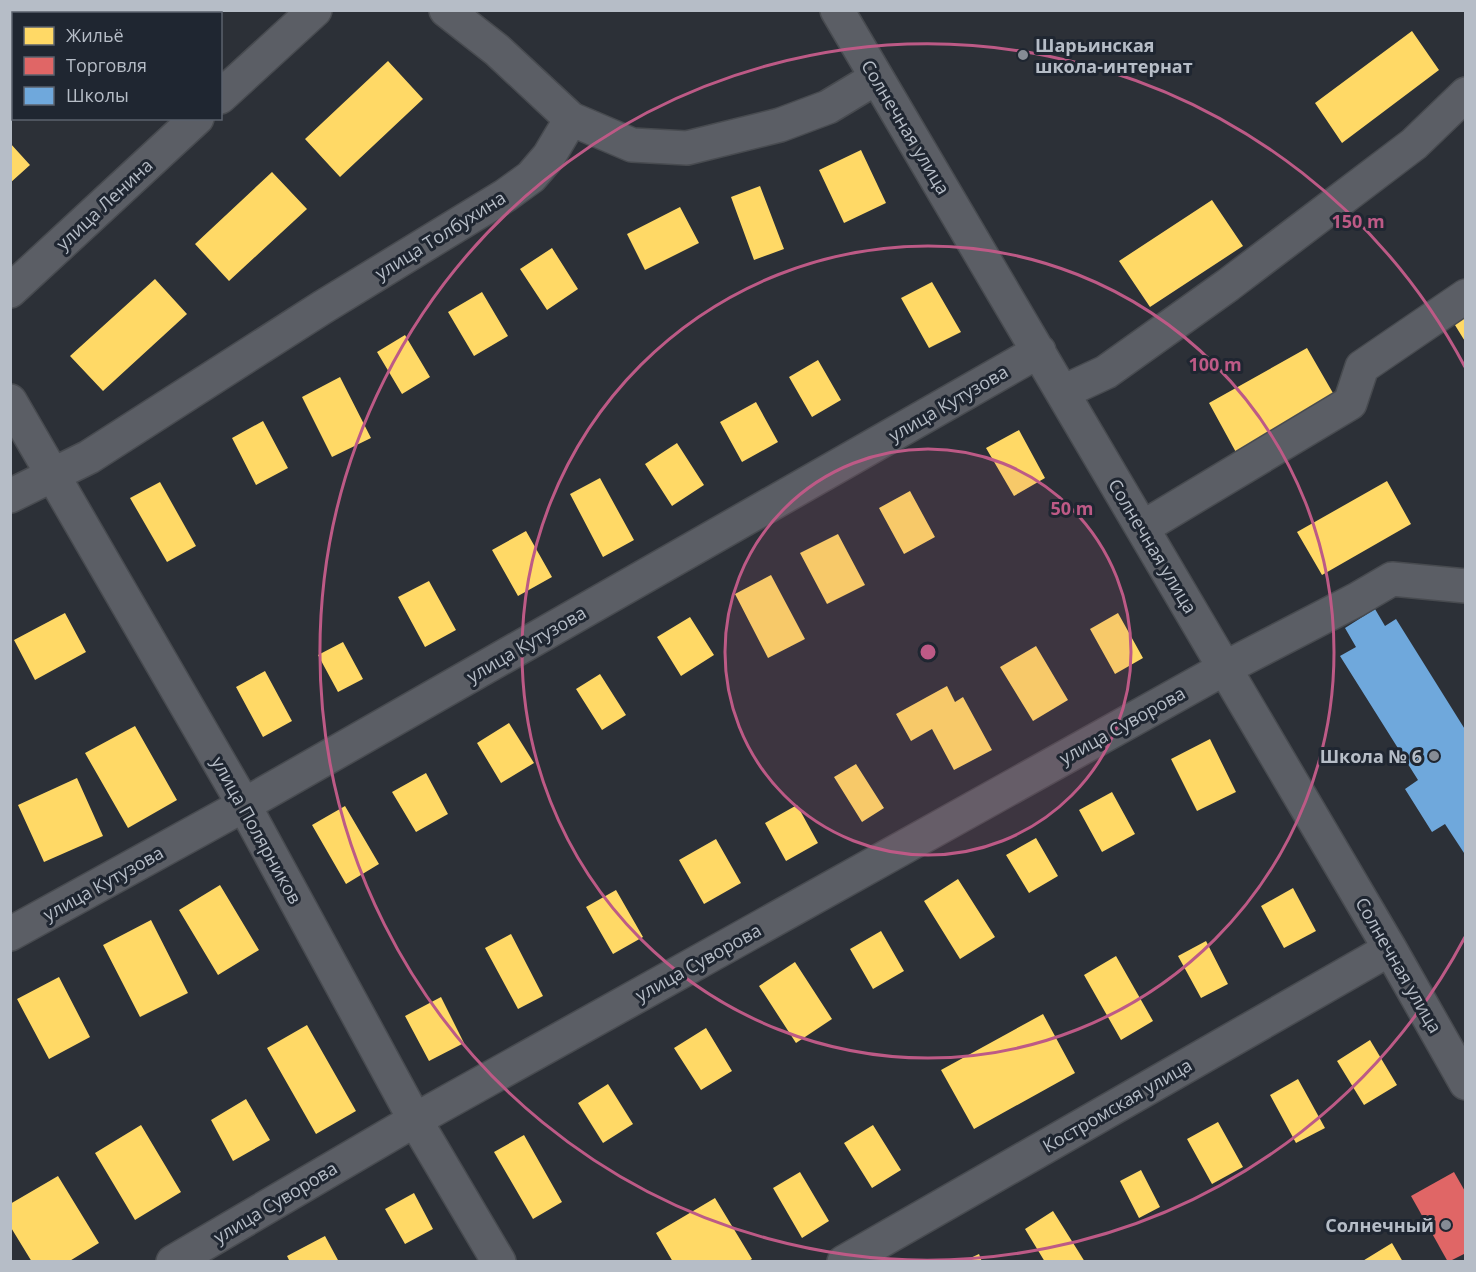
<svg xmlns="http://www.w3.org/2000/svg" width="1476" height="1272" viewBox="0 0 1476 1272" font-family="'Open Sans',sans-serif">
	<rect width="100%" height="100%" fill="#2c3037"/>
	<path fill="#ffd966" d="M 1412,31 L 1439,70 L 1342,143 L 1315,103 Z
		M 388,61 L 423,99 L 340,177 L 305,139 Z
		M 10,143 L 30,165 L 10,183 Z
		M 861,150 L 886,203 L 844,223 L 819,170 Z
		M 272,172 L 307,209 L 229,281 L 195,244 Z
		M 760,186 L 784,249 L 754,260 L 731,197 Z
		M 1212,200 L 1243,246 L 1150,307 L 1119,261 Z
		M 680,207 L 699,243 L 645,270 L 627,234 Z
		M 552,248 L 578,289 L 547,310 L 520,269 Z
		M 155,279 L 187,314 L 103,391 L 70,356 Z
		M 932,282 L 961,332 L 929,348 L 901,298 Z
		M 482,292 L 508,336 L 474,356 L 448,312 Z
		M 1466,308 L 1466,343 L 1450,317 Z
		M 405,335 L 430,377 L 402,394 L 377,352 Z
		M 1307,348 L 1337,400 L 1238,456 L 1209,403 Z
		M 818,360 L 841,400 L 812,417 L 789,377 Z
		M 340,377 L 371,438 L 332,457 L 302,397 Z
		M 756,402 L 778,442 L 742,462 L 720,422 Z
		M 263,421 L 288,468 L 256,485 L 232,438 Z
		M 1019,430 L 1045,478 L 1014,496 L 986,448 Z
		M 677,443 L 704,485 L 672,506 L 645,464 Z
		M 600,478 L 634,540 L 603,557 L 570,494 Z
		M 1387,481 L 1411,524 L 1322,575 L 1297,532 Z
		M 160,482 L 196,546 L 167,562 L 130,498 Z
		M 910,491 L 935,537 L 904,554 L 879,508 Z
		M 526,531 L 552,577 L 518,596 L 492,550 Z
		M 838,534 L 865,585 L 827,604 L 800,553 Z
		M 771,575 L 805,639 L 768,658 L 735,594 Z
		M 429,581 L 456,630 L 425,647 L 398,597 Z
		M 65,613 L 86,652 L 35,680 L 14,640 Z
		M 1118,613 L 1143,658 L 1115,674 L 1090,629 Z
		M 690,617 L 714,655 L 681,676 L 657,637 Z
		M 343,642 L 363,679 L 338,692 L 318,655 Z
		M 1036,646 L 1068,700 L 1033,721 L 1000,667 Z
		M 265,671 L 292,721 L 263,737 L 236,687 Z
		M 600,674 L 626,715 L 602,730 L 576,689 Z
		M 947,686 L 955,702 L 963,697 L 992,750 L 954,770 L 932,729 L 911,741 L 896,714 Z
		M 509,723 L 534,763 L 501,783 L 477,743 Z
		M 135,726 L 177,800 L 128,828 L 85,753 Z
		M 1210,739 L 1236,792 L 1197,811 L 1171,759 Z
		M 856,764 L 884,808 L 862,822 L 834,777 Z
		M 426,773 L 448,814 L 416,832 L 392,792 Z
		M 77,778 L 103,836 L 44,862 L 18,805 Z
		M 1112,792 L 1135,834 L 1102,852 L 1079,810 Z
		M 797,805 L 818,843 L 786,861 L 765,823 Z
		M 345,806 L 379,864 L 346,884 L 312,825 Z
		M 1036,838 L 1058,876 L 1029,893 L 1006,855 Z
		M 716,839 L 741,883 L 704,904 L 679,860 Z
		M 958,879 L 995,937 L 960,959 L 924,901 Z
		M 220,885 L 259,950 L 218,975 L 179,910 Z
		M 1293,888 L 1316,931 L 1284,948 L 1261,906 Z
		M 616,890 L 643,937 L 613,954 L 586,907 Z
		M 151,920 L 188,993 L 140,1017 L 103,945 Z
		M 881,931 L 904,971 L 873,989 L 850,949 Z
		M 511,934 L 543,996 L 518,1009 L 485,948 Z
		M 1206,941 L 1228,984 L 1201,998 L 1178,956 Z
		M 1116,956 L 1153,1021 L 1121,1040 L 1084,975 Z
		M 795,962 L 832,1019 L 796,1043 L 759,986 Z
		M 59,977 L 90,1037 L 49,1059 L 17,999 Z
		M 441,997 L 464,1043 L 429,1061 L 405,1016 Z
		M 1043,1014 L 1075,1073 L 974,1129 L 941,1070 Z
		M 307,1025 L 356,1111 L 316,1134 L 267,1048 Z
		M 706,1028 L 732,1071 L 701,1090 L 674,1048 Z
		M 1370,1040 L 1397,1085 L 1364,1105 L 1337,1061 Z
		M 1298,1079 L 1325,1128 L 1296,1143 L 1270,1095 Z
		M 608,1084 L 633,1124 L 603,1143 L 578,1103 Z
		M 246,1099 L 270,1140 L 233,1161 L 211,1120 Z
		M 1218,1122 L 1243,1167 L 1212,1184 L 1187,1139 Z
		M 141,1125 L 181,1192 L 135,1220 L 95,1153 Z
		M 873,1125 L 901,1170 L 872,1188 L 844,1143 Z
		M 524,1135 L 562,1202 L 533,1219 L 494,1152 Z
		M 1141,1170 L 1160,1207 L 1139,1218 L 1120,1181 Z
		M 800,1172 L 829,1221 L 802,1238 L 773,1188 Z
		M 58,1176 L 99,1243 L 68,1262 L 32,1262 L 10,1226 L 10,1204 Z
		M 414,1193 L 433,1229 L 405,1244 L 385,1209 Z
		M 715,1198 L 752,1259 L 747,1262 L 673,1262 L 656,1233 Z
		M 1053,1211 L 1085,1262 L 1045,1262 L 1025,1229 Z
		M 325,1236 L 339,1262 L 290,1262 L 287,1256 Z
		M 1392,1243 L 1403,1262 L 1361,1262 Z
		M 979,1254 L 982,1262 L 962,1262 Z"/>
	<path fill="#e06666" d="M 1454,1172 L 1466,1193 L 1466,1253 L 1448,1262 L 1411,1196 Z"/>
	<path fill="#6fa8dc" d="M 1375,609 L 1385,626 L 1396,619 L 1466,731 L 1466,856 L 1445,824 L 1432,832 L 1405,789 L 1418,780 L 1340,656 L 1356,647 L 1345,628 Z"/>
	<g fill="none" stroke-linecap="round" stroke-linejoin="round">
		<g stroke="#484b50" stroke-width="36">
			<path id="minor" d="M 446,10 L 497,50 L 571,119
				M 837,10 L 1390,949 L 1466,1083
				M 220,97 L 315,10
				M 10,291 L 197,118
				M 1063,392 L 1106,372 L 1228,285 L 1414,144 L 1466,94
				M 10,401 L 244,805 L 415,1120 L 499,1262
				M 10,496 L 89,457 L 323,307 L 506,195 L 531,177 L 549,156 L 571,119 L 632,145 L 687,148 L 780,125 L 828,107 L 876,78
				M 1142,528 L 1350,403 L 1362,367 L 1466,296
				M 10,934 L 244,805 L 1039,351
				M 173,1262 L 415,1120 L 1225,668 L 1356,600 L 1392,579 L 1466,586
				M 844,1262 L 1390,949"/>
		</g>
		<use href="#minor" stroke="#5b5e65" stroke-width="33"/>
	</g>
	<circle cx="928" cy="652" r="203" fill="#bd5a86" fill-opacity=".12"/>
	<g fill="none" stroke="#bd5a86" stroke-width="3">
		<circle cx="928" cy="652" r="203"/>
		<circle cx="928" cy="652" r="406"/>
		<path d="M1465 937A608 608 0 1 1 1465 367"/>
	</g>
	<g fill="#868c95" stroke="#1f2631" stroke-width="2">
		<circle cx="1023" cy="55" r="6"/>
		<circle cx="1434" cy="756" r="6"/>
		<circle cx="1446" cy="1225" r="6"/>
	</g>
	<g text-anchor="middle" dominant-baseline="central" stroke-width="6" stroke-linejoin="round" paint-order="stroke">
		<g font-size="18" font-weight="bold" fill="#b6bdc7" stroke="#1f2631" text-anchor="end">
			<text x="1035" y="45" text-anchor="start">Шарьинская<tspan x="1035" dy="21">школа-интернат</tspan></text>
			<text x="1422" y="756">Школа № 6</text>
			<text x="1434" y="1225">Солнечный</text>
		</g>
		<g font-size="18" fill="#b6bdc7" stroke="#1f2631">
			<text transform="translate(906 127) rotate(59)">Солнечная улица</text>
			<text transform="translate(104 204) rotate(-43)">улица Ленина</text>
			<text transform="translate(440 235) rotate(-32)">улица Толбухина</text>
			<text transform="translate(948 403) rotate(-30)">улица Кутузова</text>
			<text transform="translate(1153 546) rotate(59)">Солнечная улица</text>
			<text transform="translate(526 644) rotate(-30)">улица Кутузова</text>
			<text transform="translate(1122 725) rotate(-29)">улица Суворова</text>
			<text transform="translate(257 830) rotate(61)">улица Полярников</text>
			<text transform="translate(103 883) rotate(-29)">улица Кутузова</text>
			<text transform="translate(698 962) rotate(-29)">улица Суворова</text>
			<text transform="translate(1399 965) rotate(60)">Солнечная улица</text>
			<text transform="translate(1117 1105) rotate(-30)">Костромская улица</text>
			<text transform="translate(275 1202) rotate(-31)">улица Суворова</text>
		</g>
	</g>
	<circle cx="928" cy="652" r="9" fill="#bd5a86" stroke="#1f2631" stroke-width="3"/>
	<g font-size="18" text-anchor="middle" font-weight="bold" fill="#bd5a86" stroke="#1f2631" stroke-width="6" stroke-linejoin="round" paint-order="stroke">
		<text x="1358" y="228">150 m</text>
		<text x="1215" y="371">100 m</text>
		<text x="1072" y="515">50 m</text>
	</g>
	<rect width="1476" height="1272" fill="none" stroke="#b6bdc7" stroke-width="24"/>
	<rect x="12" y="12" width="210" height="108" fill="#1f2631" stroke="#5b626d" stroke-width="1.5"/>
	<rect x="24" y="27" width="30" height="18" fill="#ffd966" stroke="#5b626d" stroke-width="1.5"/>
	<text x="66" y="42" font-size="18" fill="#b6bdc7">Жильё</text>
	<rect x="24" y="57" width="30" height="18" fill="#e06666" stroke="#5b626d" stroke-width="1.5"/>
	<text x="66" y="72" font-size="18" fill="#b6bdc7">Торговля</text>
	<rect x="24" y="87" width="30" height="18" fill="#6fa8dc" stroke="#5b626d" stroke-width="1.5"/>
	<text x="66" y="102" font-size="18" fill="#b6bdc7">Школы</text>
</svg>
